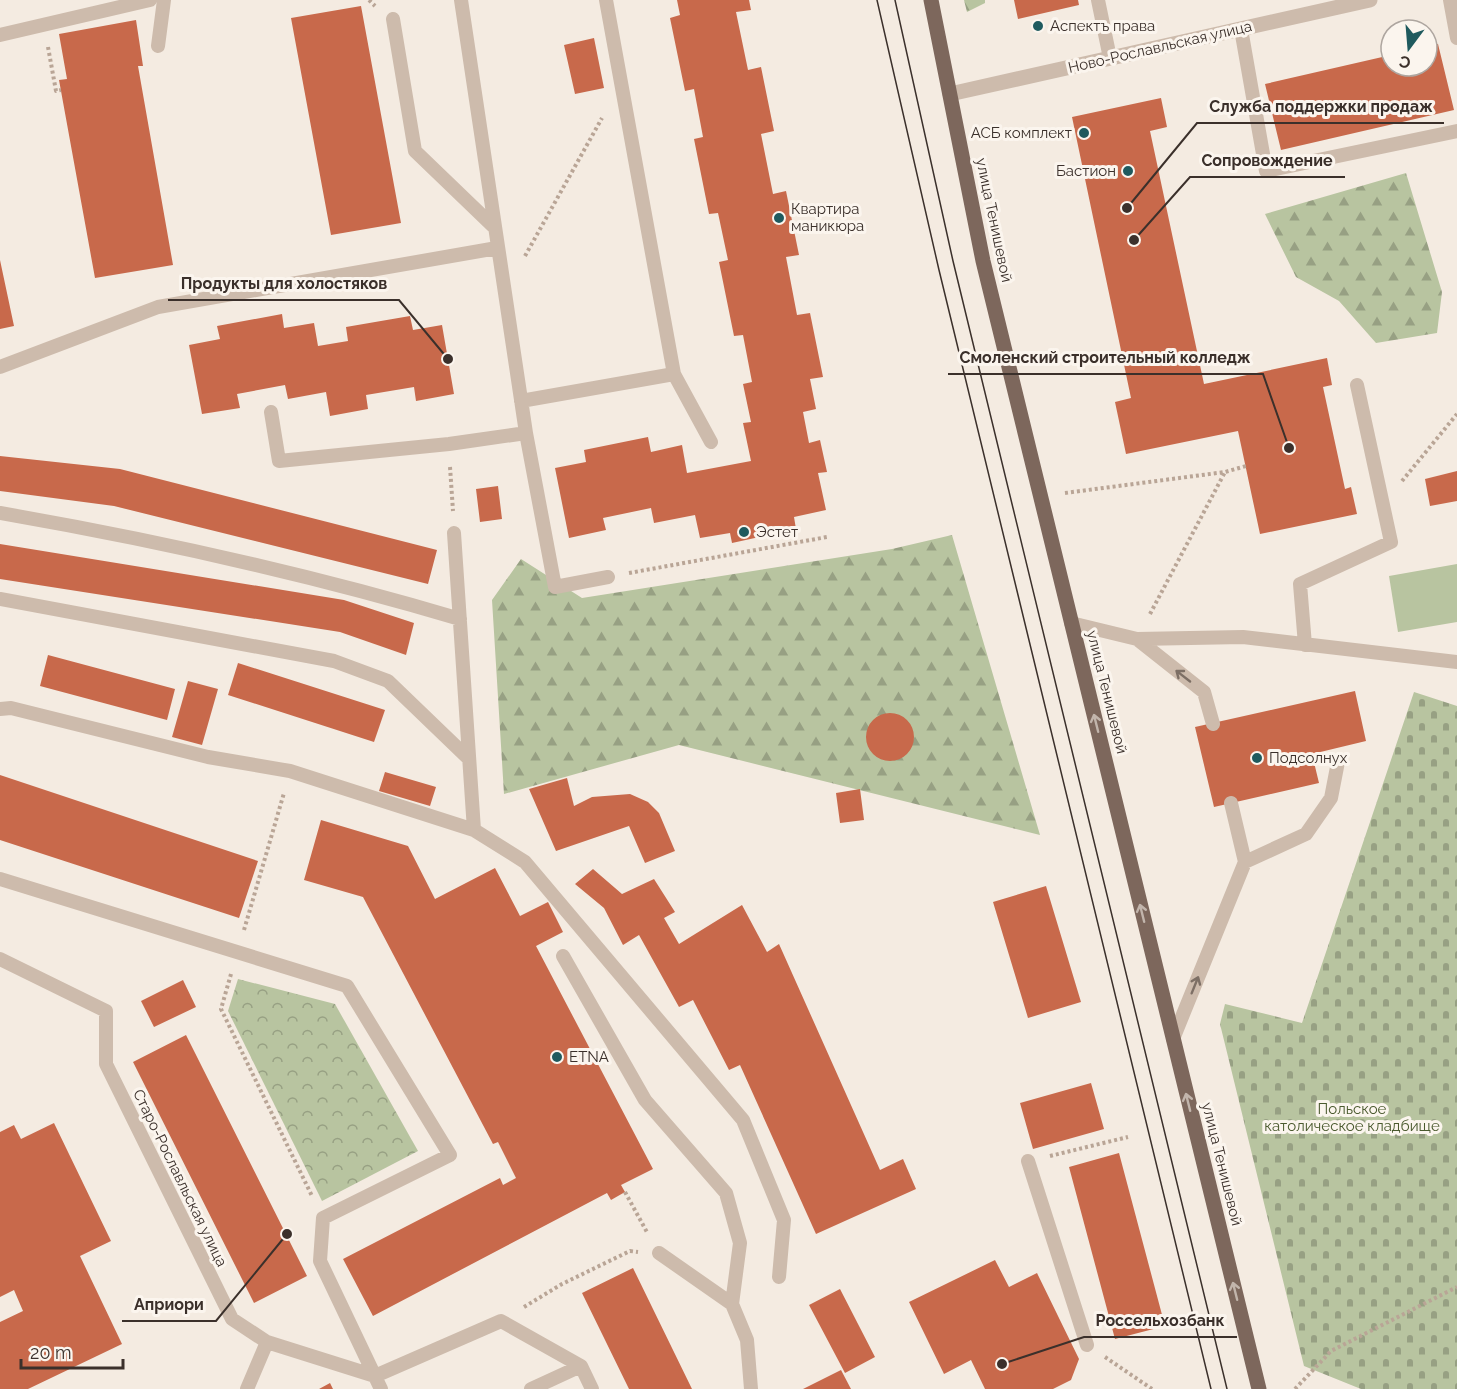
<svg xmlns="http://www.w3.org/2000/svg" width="1457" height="1389" viewBox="0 0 1457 1389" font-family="Raleway,sans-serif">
	<defs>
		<pattern id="forest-firs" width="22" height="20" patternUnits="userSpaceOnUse" patternTransform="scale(1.5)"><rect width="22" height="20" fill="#b8c4a0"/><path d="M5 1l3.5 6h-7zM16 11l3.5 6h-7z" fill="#97a083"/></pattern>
		<pattern id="cemetery-stones" width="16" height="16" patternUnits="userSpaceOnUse" patternTransform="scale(1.5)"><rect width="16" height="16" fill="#b8c4a0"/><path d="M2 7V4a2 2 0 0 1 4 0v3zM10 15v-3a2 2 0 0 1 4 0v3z" fill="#97a083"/></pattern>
		<pattern id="park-crowns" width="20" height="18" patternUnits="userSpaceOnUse" patternTransform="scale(1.5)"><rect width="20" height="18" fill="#b8c4a0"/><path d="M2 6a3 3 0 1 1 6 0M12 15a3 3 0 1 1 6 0" fill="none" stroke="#97a083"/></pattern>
	</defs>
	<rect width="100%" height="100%" fill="#f4ebe1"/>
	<path fill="url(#forest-firs)" d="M 964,0 L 985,0 L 985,3 L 967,12 Z
		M 1406,173 L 1442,292 L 1437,333 L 1376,343 L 1339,301 L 1296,277 L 1265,214 Z
		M 952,535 L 1040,835 L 679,745 L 504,794 L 492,600 L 521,559 L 582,598 L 892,549 Z"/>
	<path fill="url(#cemetery-stones)" d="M 1414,692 L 1457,706 L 1457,1389 L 1361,1389 L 1304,1366 L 1220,1024 L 1225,1004 L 1302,1023 Z"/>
	<path fill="url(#park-crowns)" d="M 238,979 L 335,1004 L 418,1151 L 322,1201 L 228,1011 Z"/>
	<path fill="#b8c4a0" d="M 1457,564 L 1457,622 L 1398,632 L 1389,576 Z"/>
	<path fill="#c8694b" d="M 677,0 L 749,0 L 751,10 L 736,12 L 748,70 L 761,67 L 774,131 L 761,134 L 773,194 L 786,191 L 799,255 L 786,257 L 797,315 L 810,313 L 823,377 L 810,379 L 816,409 L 803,412 L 809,443 L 820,440 L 827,472 L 818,473 L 826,510 L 794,517 L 796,529 L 732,543 L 730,533 L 700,538 L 695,515 L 654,523 L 651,508 L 603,518 L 606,530 L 569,538 L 555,468 L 586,462 L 584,450 L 648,437 L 651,452 L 682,445 L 687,473 L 751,461 L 743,423 L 751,422 L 743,384 L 752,382 L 743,335 L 734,336 L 719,262 L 728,260 L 718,213 L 709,214 L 694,139 L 703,137 L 694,89 L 685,91 L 670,18 L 680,15 Z
		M 1014,0 L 1078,0 L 1079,5 L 1018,19 Z
		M 361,6 L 401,223 L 331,235 L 291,18 Z
		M 136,20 L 143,66 L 138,66 L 173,265 L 95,278 L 59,80 L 67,79 L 59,34 Z
		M 594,38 L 604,88 L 575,94 L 564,45 Z
		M 1438,44 L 1454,110 L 1281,150 L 1265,84 L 1391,55 L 1391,66 L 1427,66 L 1427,46 Z
		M 1161,98 L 1167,127 L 1150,131 L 1204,384 L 1327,358 L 1332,385 L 1323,387 L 1345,489 L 1351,487 L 1357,514 L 1260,534 L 1238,431 L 1126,454 L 1115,402 L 1131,398 L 1072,117 Z
		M 0,260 L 14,326 L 0,329 Z
		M 282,314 L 284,328 L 314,323 L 318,346 L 348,341 L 346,327 L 410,316 L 413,330 L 442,325 L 454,394 L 416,401 L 414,387 L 366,395 L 368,409 L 330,416 L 326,392 L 288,399 L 285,385 L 237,394 L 240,408 L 202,414 L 189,345 L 220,339 L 217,326 Z
		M 0,456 L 120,469 L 437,550 L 428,584 L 114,506 L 0,491 Z
		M 1457,471 L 1457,501 L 1430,506 L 1425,479 Z
		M 498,486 L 502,519 L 480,522 L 476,489 Z
		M 0,544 L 344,600 L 414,623 L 406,655 L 340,632 L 0,579 Z
		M 48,655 L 175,689 L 167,720 L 40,686 Z
		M 238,663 L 385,710 L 374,742 L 228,695 Z
		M 188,681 L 218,689 L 202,745 L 172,737 Z
		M 1355,691 L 1366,741 L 1312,754 L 1319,783 L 1214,807 L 1195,727 Z
		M866 737a24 24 0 1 1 48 0a24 24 0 1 1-48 0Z
		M 385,772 L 436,787 L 430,806 L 379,791 Z
		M 0,775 L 258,861 L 239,918 L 0,840 Z
		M 567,778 L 574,806 L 592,797 L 630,794 L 648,802 L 659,813 L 675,851 L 645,863 L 629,826 L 556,851 L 529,789 Z
		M 860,789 L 864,820 L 840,823 L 836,793 Z
		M 321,820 L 408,846 L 435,899 L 495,868 L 520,916 L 548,902 L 563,932 L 536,946 L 653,1169 L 621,1185 L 625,1192 L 611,1200 L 607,1193 L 373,1316 L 343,1259 L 500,1178 L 503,1185 L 516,1178 L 498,1142 L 493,1144 L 363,897 L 304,880 Z
		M 593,869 L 622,894 L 654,879 L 675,912 L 664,918 L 679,944 L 742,905 L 767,952 L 779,944 L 880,1170 L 903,1159 L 916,1189 L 816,1234 L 740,1065 L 729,1070 L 693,1000 L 679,1007 L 639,935 L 623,945 L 604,908 L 575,884 Z
		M 1046,886 L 1081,1002 L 1028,1018 L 993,902 Z
		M 183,980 L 196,1007 L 154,1027 L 141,1001 Z
		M 186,1035 L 307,1276 L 254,1303 L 133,1062 Z
		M 1091,1083 L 1104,1129 L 1033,1149 L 1020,1103 Z
		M 54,1123 L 111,1241 L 80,1256 L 122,1344 L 28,1389 L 0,1389 L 0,1322 L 23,1311 L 14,1290 L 0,1297 L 0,1132 L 14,1125 L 21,1139 Z
		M 1119,1153 L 1165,1326 L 1115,1339 L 1069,1167 Z
		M 995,1260 L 1009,1287 L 1037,1273 L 1079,1359 L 1071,1380 L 1053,1389 L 985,1389 L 971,1360 L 944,1374 L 909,1302 Z
		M 633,1268 L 692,1389 L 629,1389 L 582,1293 Z
		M 840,1289 L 875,1357 L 845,1373 L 809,1305 Z
		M 841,1370 L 851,1389 L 803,1389 Z
		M 330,1383 L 333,1389 L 319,1389 Z"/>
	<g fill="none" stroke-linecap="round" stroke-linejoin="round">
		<path stroke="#b9a596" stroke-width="4" stroke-dasharray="3 3" stroke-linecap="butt" d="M 369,0 L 375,6
			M 48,47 L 56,91 L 61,90
			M 525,256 L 602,118
			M 450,467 L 453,511
			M 1402,481 L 1457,414
			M 1065,493 L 1225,472 L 1246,466
			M 629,573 L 827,537
			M 1150,614 L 1225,472
			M 244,930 L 284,793
			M 231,974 L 221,1009 L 312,1196
			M 1050,1156 L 1128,1137
			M 625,1192 L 648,1234
			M 524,1307 L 562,1284 L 630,1251 L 638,1252
			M 1105,1357 L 1152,1389
			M 1295,1389 L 1331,1351 L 1457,1287"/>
		<path stroke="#cdbbac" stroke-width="14" d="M 606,0 L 674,374 L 711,442
			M 1098,0 L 1110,58
			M 1450,0 L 1457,38
			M 393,19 L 415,151 L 495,228
			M 1241,29 L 1266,171 L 1457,131
			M 0,35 L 150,0
			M 158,46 L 164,0
			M 0,367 L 158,307 L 497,248
			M 521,401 L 674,374
			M 271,412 L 279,461 L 449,444 L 526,433 L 461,0
			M 526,433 L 555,587 L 608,577
			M 0,513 C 155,540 309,574 460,619
			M 454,533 L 474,830
			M 0,599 L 334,661 L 388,681 L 468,758
			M 1071,623 L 1137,639 L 1243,637 L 1457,662
			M 1137,639 L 1204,692 L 1213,724
			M 1305,645 L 1300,584 L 1391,542 L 1357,385
			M 0,709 L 11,708 L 208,757 L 290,771 L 474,830 L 525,862 L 743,1120 L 784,1220 L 779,1277
			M 1245,862 L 1306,834 L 1331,798 L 1338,762
			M 0,879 L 347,986 L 450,1155 L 323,1218 L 320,1261 L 381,1389
			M 563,956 L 645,1100 L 726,1193 L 740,1243 L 732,1304
			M 0,959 L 106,1011 L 106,1064 L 232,1319 L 267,1342 L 375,1376 L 501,1321 L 581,1366 L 592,1389
			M 1173,1039 L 1245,862 L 1231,803
			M 1028,1161 L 1087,1345
			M 659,1253 L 732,1304 L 747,1340 L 751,1389
			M 247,1389 L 267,1342
			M 531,1389 L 581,1366"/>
		<path stroke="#cdbbac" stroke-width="15" d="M 950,94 L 1370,0"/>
		<path stroke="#7d675c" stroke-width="15" d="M 931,0 L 983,261 L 1259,1389"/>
		<path stroke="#3b302b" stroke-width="1.5" d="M 877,0 L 939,270 L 1211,1389
			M 895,0 L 953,261 L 1227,1389"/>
	</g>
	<defs><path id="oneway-shaft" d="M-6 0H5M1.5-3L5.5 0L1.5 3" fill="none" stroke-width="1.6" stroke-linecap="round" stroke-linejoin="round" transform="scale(1.5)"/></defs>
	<g stroke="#7d6f65">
		<use href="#oneway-shaft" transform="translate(1183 676) rotate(-142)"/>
		<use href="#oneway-shaft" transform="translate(1195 985) rotate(-68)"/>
	</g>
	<g stroke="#c2b5ac">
		<use href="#oneway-shaft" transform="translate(1096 723) rotate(-104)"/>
		<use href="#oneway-shaft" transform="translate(1142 913) rotate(-104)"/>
		<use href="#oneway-shaft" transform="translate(1188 1102) rotate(-104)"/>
		<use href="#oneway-shaft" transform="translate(1235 1291) rotate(-104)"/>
	</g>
	<g fill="#1f5a5e" stroke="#fbf5ee" stroke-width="2">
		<circle cx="1038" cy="26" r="6"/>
		<circle cx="1084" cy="133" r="6"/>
		<circle cx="1128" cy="171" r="6"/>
		<circle cx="779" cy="218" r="6"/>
		<circle cx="744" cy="532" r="6"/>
		<circle cx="1257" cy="758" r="6"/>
		<circle cx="557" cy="1057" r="6"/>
	</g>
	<g text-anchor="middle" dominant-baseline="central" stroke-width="6" stroke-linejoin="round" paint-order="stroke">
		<g font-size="15" fill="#3b302b" stroke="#fbf5ee" text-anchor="start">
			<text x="1050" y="26">Аспектъ права</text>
			<text x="1072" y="133" text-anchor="end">АСБ комплект</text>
			<text x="1116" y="171" text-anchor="end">Бастион</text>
			<text x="791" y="209">Квартира<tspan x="791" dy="17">маникюра</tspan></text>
			<text x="756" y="532">Эстет</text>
			<text x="1269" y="758">Подсолнух</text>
			<text x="569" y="1057">ETNA</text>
		</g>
		<g font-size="15" fill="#3b302b" stroke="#fbf5ee">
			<text transform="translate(1160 47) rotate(-13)">Ново-Рославльская улица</text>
			<text transform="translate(994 220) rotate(78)">улица Тенишевой</text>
			<text transform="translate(1107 692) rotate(76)">улица Тенишевой</text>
			<text transform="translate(1222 1164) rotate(76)">улица Тенишевой</text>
			<text transform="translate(180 1178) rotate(64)">Старо-Рославльская улица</text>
		</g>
		<g font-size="15" fill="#4a5a2e" stroke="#fbf5ee">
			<text x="1352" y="1109">Польское<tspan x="1352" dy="17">католическое кладбище</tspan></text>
		</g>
	</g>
	<path fill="none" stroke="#3b302b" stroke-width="2" d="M1127 208L1197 123H1444M1134 240L1190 177H1345M448 359L399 300H168M1289 448L1263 374H948M287 1234L216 1321H122M1002 1364L1084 1337H1237"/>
	<g fill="#3b302b" stroke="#fbf5ee" stroke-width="2">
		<circle cx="1127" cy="208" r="6"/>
		<circle cx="1134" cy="240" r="6"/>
		<circle cx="448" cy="359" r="6"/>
		<circle cx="1289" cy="448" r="6"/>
		<circle cx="287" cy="1234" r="6"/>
		<circle cx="1002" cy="1364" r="6"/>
	</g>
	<g font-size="16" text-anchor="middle" font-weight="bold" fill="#3b302b" stroke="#fbf5ee" stroke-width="6" stroke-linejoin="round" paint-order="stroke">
		<text x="1321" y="112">Служба поддержки продаж</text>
		<text x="1267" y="166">Сопровождение</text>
		<text x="284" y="289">Продукты для холостяков</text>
		<text x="1105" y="363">Смоленский строительный колледж</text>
		<text x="169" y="1310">Априори</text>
		<text x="1160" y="1326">Россельхозбанк</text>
	</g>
	<g transform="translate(1409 48) rotate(196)"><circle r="28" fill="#fbf5ee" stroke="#aea6a0" stroke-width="1.5"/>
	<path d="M0-4.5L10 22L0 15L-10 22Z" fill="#1f5a5e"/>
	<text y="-9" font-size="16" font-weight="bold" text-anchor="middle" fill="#3b302b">С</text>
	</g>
	<path d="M21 1359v9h102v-9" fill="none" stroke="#3b302b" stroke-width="3"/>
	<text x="30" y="1359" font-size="18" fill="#3b302b" stroke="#fbf5ee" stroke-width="4.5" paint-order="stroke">20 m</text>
</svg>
